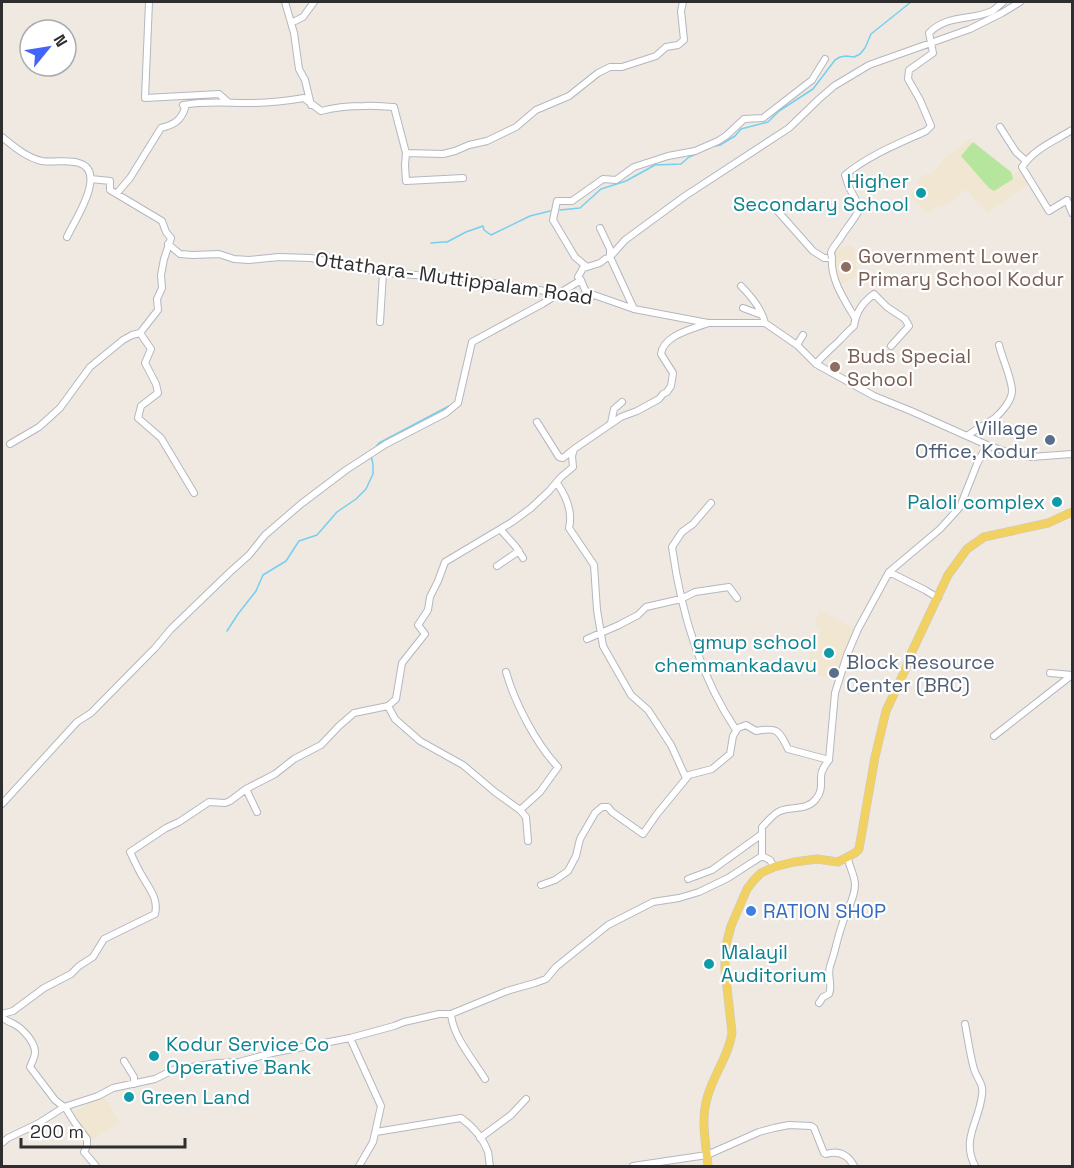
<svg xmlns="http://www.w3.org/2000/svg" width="1074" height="1168" viewBox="0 0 1074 1168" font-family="'Space Grotesk',sans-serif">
	<rect width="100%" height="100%" fill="#efe9e1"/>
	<path fill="#f0e6d1" d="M 970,139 L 973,145 L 975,143 L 1014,175 L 1022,170 L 1029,181 L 1027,183 L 1028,185 L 987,213 L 966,189 L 949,203 L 941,206 L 936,206 L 928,214 L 910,196 L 918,186 L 917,181 L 926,174 L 929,175 L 931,174 L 940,165 L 942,160 Z
		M 852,246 L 855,250 L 857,276 L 842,284 L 838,276 L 834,258 L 834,247 Z
		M 820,610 L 856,630 L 839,676 L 835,680 L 817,674 L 805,666 L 821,630 L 814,625 Z
		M 103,1095 L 120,1123 L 90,1140 L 74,1112 Z"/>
	<path fill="#b6e59e" d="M 973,142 L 1011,172 L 1013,179 L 994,191 L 989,188 L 961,156 Z"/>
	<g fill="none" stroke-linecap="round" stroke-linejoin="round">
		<path stroke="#75cff0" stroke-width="1.5" d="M 715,146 L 720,145 L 735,136 L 741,129 L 768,122 L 779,111 L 813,89 L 835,60 L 840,57 L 846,56 L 854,57 L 860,54 L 865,48 L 871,34 L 911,2
			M 560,210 L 580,208 L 601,189 L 626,181 L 655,165 L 681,164 L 689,157 L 696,154
			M 431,243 L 443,242 L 447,242 L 466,232 L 483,226 L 484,230 L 491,235 L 530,216 L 550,211
			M 372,451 L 379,443 L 449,406
			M 227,631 L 238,614 L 256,591 L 263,575 L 286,561 L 299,541 L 317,535 L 337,512 L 356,499 L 366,489 L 373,474 L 373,464 L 371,456"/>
		<g stroke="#b4b7c1" stroke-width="8">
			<path id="minor" d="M 149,2 L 145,98 L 219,94 L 228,102
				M 285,2 L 294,33 L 299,69 L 305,80 L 311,105
				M 291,23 L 303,17 L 314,2
				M 1000,127 L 1016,152 L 1026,161
				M 1072,130 C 1054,141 1034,149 1022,167 L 1049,211 L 1067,200 L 1072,213
				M 2,137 C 13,146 27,158 42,161 C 54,163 67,159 79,163 C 108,172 74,221 67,237
				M 406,153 L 405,165 L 406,181 L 463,178
				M 117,193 L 130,178 L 161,128 C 173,125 181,121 185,108 L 183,105 C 205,101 226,103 248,103 C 266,103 286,101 304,98 L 321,111 C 335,107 350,106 365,106 C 375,105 384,107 394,107 L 406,153 L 443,154 L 455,151 L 469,145 L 487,141 L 516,127 L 536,110 L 569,96 L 598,73 L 610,67 L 622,67 L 656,56 L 666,47 L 678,45 L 684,40 L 681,11 L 683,2
				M 774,207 L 813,251 L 824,258 L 832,258 C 830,279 845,301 855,318
				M 600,228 L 610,249 L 610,257 L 625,240 L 685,196 L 789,128 L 819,99 L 834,86 L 869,65 L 970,29 L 1002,13 L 1020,2
				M 168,244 L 180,254 L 193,255 L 219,254 L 234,259 L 249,260 L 279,257 L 311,258 L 383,273 L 463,278 L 589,298 L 594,295 L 634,309 L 708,323 L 765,323 L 797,345 L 816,364 L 874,396 L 911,411 L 987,445 L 1007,452 L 1031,457 L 1072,454
				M 831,253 C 833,245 837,244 841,237 C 847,227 855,219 860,208 L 849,187 L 845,175 C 869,155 898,144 926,131 L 931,126 L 920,100 L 908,79 L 909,70 L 933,53 L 929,33 C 947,14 971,21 992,11 C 996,9 999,5 1003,2
				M 587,267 L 583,268 L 578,277 L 581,280 L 585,290 L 594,295
				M 741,286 C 751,296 762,310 765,323
				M 743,308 L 762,315
				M 634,309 L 610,257 L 605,259 L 600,263 L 587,267 L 575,257 L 553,220 L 557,201 L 572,201 L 603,179 L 616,180 L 634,167 L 668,156 L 695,151 L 718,141 L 727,135 L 744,119 L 763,118 L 812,80 L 825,59
				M 380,322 L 383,273
				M 140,333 L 151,349 L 145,363 L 156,384 L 158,393 L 141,406 L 138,418 L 161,438 L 194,493
				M 797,345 L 803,335
				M 816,364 C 823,355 832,348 840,340 C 845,335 848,331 854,326 C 856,312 862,303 874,294 L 887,307 L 905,319 L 909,326 L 891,346
				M 537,422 L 559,457 L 563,458 L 574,449
				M 611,423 L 614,409 L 622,402
				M 967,436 C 976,429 986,424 995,418 C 1002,412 1012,400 1012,391 C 1012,379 1002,358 999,345
				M 10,444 L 39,427 L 60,408 L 90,367 L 123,340 L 132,335 L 140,333 L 158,310 L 157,299 L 162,288 L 161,275 L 164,259 L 171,238 L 166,232 L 162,221 L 110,190 L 110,181 L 91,179
				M 557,483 C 566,496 573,512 569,528 L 594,565 L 597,610 L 603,646 L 631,695 L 648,710 L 671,745 L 686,778
				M 711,503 L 693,524 L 682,532 L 672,547 C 681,612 700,676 736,730
				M 501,530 L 516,547 L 523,558
				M 497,566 L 519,551
				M 889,572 L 925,590 L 938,598
				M 587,639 L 619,625 L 638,615 L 646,607 L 681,599 L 695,592 L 729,587 L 737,598
				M 506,672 C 515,703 536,744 558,767 L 540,792 L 520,810 L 526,817 L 528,841
				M 1050,673 L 1072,675
				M 388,706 L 395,719 L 420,741 L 463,765 L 495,792 L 520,810
				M 994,736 L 1072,675
				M 829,760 L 835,693 L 847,655 L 858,629 L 889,572 L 940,529 L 960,507 L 977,464 L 987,445
				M 246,789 L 257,812
				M 2,804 L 77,722 L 91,713 L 155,648 L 171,629 L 230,572 L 249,555 L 265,535 L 301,504 L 346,470 L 386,444 L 446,413 L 458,403 L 472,342 L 542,304 L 581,280
				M 762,856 L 762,827 C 767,822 774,813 780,811 C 791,806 807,811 816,799 C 822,792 821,785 821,777 C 821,770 825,765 829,760
				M 762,856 L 770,860 L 774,867
				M 688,879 L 712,870 L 762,834
				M 541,885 L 555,880 L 568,871 L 576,856 L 580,839 L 595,813 L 602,807 L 608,807 L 612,812 L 643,834 L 657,814 L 689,775 L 712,769 L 730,754 L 733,736 L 738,728 L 746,725 L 756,731 C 777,727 779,730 788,749 L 829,760
				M 819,1003 L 823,997 L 829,994 C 833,985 827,977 830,966 C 835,953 837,939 842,925 C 846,911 855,899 855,885 C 855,875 849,867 848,858
				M 2,1014 L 13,1011 L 44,988 L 71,974 L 79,966 L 93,957 L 104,939 L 155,914 C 159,898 148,887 141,874 C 137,867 134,860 130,852 L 166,828 L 179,822 L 209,802 L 225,803 L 230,801 L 246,789 L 275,774 L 294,759 L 321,745 L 339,726 L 354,713 L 388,706 L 396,699 L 402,663 L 425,634 L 418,625 L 428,610 L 430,597 L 438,581 L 445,562 L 512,522 L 531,508 L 549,491 L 561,477 L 573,467 L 572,456 L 574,449 L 621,417 L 637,411 L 659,399 L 663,394 L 667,392 L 671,386 L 673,373 L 661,354 C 663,335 693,329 708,323
				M 451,1014 C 453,1037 473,1059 485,1079
				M 2,1017 C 6,1021 9,1022 14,1024 C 23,1029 35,1042 35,1052 C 35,1057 32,1062 30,1067 L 55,1100 L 64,1107
				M 965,1024 C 968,1039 970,1055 974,1069 C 977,1079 984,1084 982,1095 C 979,1122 961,1139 975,1166
				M 350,1038 L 381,1106 L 373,1142 L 359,1166
				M 124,1061 L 134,1077 L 134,1084
				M 65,1107 L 75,1123 L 87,1139 L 87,1146 L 84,1152 L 96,1166
				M 376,1132 L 461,1118 C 472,1126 483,1138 488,1152 C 489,1156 489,1162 490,1166
				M 480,1138 L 511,1115 L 526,1099
				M 2,1143 L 8,1138 L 39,1123 L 64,1107 L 98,1096 L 113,1088 L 155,1079 L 173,1070 L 217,1063 L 239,1062 L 272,1053 L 350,1038 L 394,1026 L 404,1022 L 439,1014 L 451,1014 L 507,991 L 535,983 L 546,979 L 556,967 L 608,925 L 653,902 L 679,898 L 699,892 L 728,878 L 762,856
				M 633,1166 L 707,1155 L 759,1132 L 774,1128 L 789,1125 L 811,1126 L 814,1128 L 824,1153 L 826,1154 C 839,1150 848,1155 854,1166"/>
		</g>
		<g stroke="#c9c9c9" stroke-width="9">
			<path id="major" d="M 708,1166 C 706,1143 700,1119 708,1095 C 714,1074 729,1055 732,1033 L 725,969 L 725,949 L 731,926 L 747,889 L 754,880 L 761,873 L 774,867 L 794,862 L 817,859 L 838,862 L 855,853 L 859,849 L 875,757 L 886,711 L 906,668 L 908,660 L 948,575 L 967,549 L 984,537 L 1048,523 L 1072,512"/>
		</g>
		<use href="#minor" stroke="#fff" stroke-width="6"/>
		<use href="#major" stroke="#f2d163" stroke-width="8"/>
		<g stroke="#b4b7c1" stroke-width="8" stroke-linecap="butt">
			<path id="minor-bridge" d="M 831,253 L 832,258"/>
		</g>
		<use href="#minor-bridge" stroke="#fff" stroke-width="6"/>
	</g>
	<g fill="#0f9aa8" stroke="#fff" stroke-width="2">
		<circle cx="921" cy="193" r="6"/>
		<circle cx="1057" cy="502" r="6"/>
		<circle cx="829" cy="653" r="6"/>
		<circle cx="709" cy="964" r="6"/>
		<circle cx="154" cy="1056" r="6"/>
		<circle cx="129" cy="1097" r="6"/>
	</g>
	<g fill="#8d6e63" stroke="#fff" stroke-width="2">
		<circle cx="846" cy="267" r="6"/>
		<circle cx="835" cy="367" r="6"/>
	</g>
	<g fill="#5c6f8a" stroke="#fff" stroke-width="2">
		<circle cx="1050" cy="440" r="6"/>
		<circle cx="834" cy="673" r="6"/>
	</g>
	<circle fill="#3f7fe0" stroke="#fff" stroke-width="2" cx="751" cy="911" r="6"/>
	<g text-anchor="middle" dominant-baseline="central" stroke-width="4.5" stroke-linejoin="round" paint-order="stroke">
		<g font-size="20" fill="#0d838f" stroke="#fff" text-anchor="end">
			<text x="909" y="181">Higher<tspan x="909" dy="23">Secondary School</tspan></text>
			<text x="1045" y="502">Paloli complex</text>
			<text x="817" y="642">gmup school<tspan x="817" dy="23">chemmankadavu</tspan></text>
			<text x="721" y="952" text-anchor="start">Malayil<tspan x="721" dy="23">Auditorium</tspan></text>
			<text x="166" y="1044" text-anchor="start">Kodur Service Co<tspan x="166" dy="23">Operative Bank</tspan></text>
			<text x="141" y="1097" text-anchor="start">Green Land</text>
		</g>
		<g font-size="20" fill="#785e54" stroke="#fff" text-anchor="start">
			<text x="858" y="256">Government Lower<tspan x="858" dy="23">Primary School Kodur</tspan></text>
			<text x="847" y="356">Buds Special<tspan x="847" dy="23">School</tspan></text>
		</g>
		<g font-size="20" fill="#2e2e2e" stroke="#fff">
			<text transform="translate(454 278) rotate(8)">Ottathara- Muttippalam Road</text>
		</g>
		<g font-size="20" fill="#4e5e75" stroke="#fff" text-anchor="end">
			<text x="1038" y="428">Village<tspan x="1038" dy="23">Office, Kodur</tspan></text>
			<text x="846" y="662" text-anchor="start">Block Resource<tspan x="846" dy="23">Center (BRC)</tspan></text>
		</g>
		<g font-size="20" fill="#366cbe" stroke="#fff" text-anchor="start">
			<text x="763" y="911">RATION SHOP</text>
		</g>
	</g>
	<rect width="1074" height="1168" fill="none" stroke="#2e2e2e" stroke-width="6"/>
	<g transform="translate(48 48) rotate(60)"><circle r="28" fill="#ffffff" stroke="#ababab" stroke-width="1.5"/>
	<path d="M0-4.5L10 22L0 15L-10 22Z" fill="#4264fb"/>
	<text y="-9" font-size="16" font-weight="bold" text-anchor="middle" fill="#2e2e2e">N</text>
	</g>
	<path d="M21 1138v9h164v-9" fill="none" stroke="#2e2e2e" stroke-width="3"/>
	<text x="30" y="1138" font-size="18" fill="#2e2e2e" stroke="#ffffff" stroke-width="4.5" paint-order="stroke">200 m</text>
</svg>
